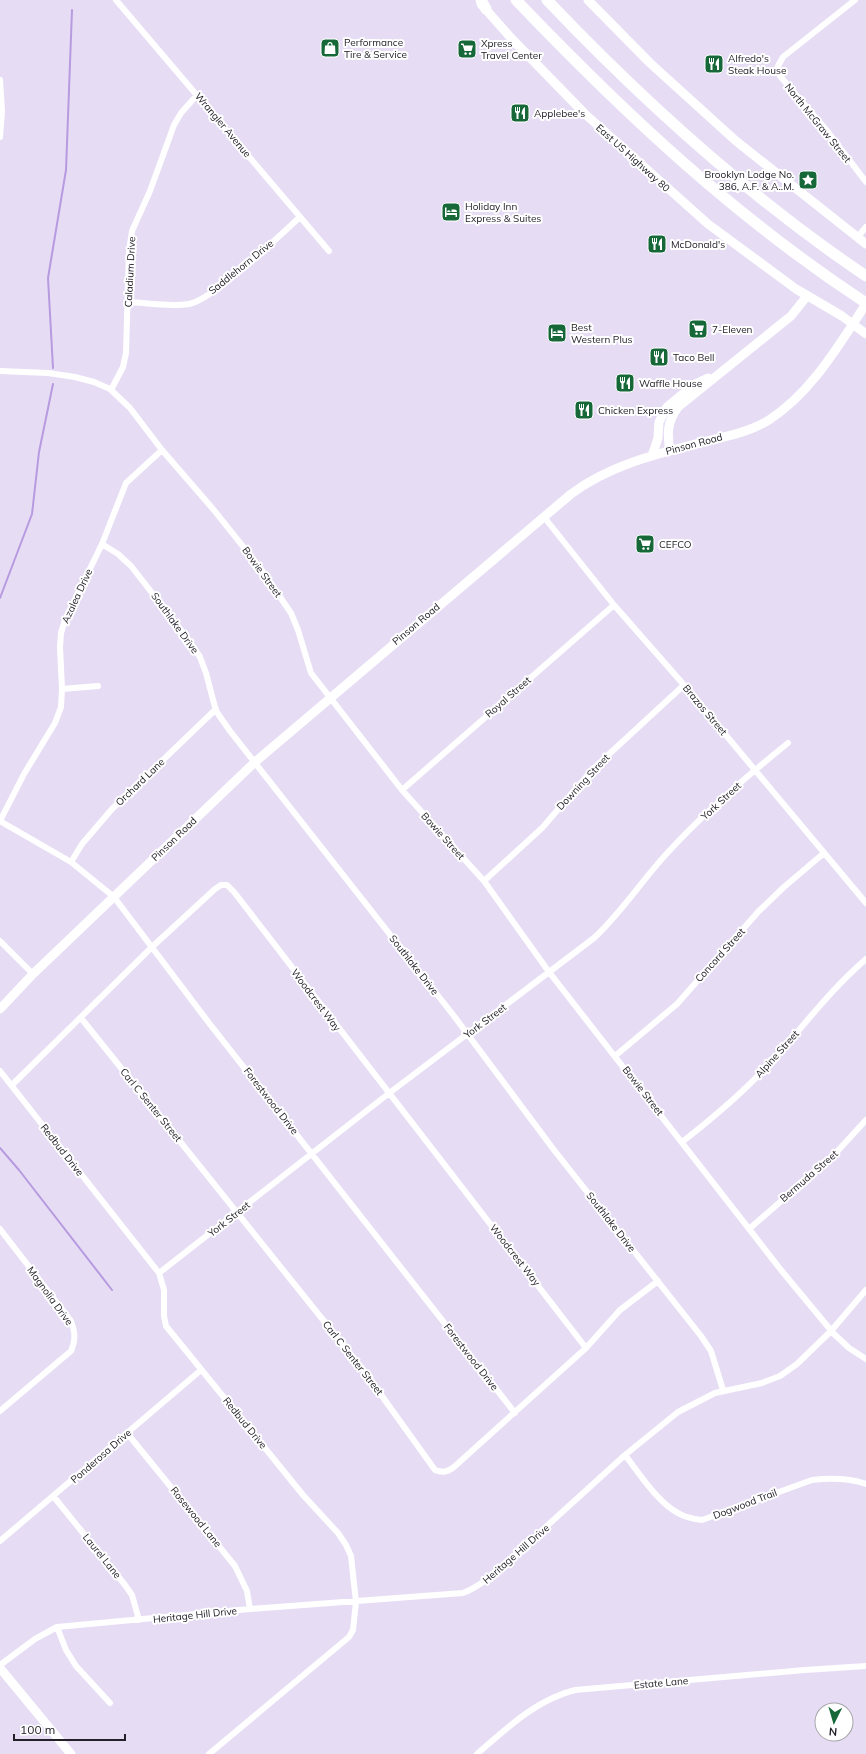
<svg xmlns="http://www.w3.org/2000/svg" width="866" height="1754" viewBox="0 0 866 1754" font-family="Mulish,sans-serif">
	<rect width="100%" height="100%" fill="#e6ddf5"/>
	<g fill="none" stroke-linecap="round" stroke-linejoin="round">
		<path stroke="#b79adf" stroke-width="2" d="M 53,368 L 48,278 L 66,170 L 72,10
			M 0,598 L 32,514 L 39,452 L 53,384
			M 0,1148 L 19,1170 L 112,1290"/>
		<path stroke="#fff" stroke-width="6" d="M 116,0 L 329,251
			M 855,0 L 783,57 L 778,66 L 780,76 L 828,132 L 866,182
			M 0,80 L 2,111 L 0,137
			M 857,238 L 866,227
			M 128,302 C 147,303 170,307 189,304 C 213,300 279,236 300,217
			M 0,371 L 48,373 L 75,377 L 94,382 L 110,389 L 130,408 L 162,450 L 213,509 L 261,569 L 291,613 L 298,630 L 311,673 L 402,790 L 484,881 L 549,972 L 781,1270 L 834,1334 L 849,1348 L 866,1359
			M 111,390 L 123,367 L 126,353 L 129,251 L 132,231 L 150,191 L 174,125 L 181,113 L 197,95
			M 544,517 L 614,605 L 684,685 L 866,903
			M 102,544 L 118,554 L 131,566 L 188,639 L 200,657 L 206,673 L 216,711 L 230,731 L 454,1016 L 554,1150 L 701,1336 L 711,1351 L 723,1390
			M 62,689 L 98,686
			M 402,790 L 614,605
			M 0,821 L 71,862 L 114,897 L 209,1023 L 515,1413
			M 0,821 L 24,774 L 55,723 L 61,707 L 62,689 L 60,647 L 61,633 L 65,620 L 102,544 L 126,483 L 162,450
			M 71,862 L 82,844 L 112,809 L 216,709
			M 484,881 L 542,828 L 594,768 L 684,685
			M 0,941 L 33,974
			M 81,1018 L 364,1371 L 435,1470 C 443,1473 447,1472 454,1467 L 586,1348 L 620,1310 L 658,1281
			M 615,1056 L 677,1004 L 758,912 L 784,887 L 824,853
			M 0,1071 L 159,1273 L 164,1290 L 164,1316 L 166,1326 L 303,1495 L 338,1533 L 346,1545 L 351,1556 L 356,1602 L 353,1630 L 349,1637 L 209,1754
			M 12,1085 L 152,947 L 215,889 L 221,885 L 227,885 L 234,892 L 586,1348
			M 682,1142 C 714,1117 744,1092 771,1062 C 803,1027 830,990 866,959
			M 0,1229 L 71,1321 C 75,1332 76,1339 71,1351 L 0,1411
			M 749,1229 L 833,1156 L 866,1120
			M 159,1273 L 388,1094 L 594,938 C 623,911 644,877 671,849 C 707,810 747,776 788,743
			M 127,1433 L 235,1566 L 247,1591 L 250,1609
			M 625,1455 C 639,1473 658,1503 678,1513 C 686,1518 694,1519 702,1520 L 812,1480 C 830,1478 849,1478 866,1484
			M 54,1497 L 125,1585 L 132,1595 L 139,1620
			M 0,1541 L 201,1370
			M 57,1627 L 66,1650 L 76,1666 L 110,1703
			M 0,1665 L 35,1639 L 57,1627 L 250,1609 L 463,1593 C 479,1587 492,1576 505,1564 L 625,1455 L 678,1412 L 715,1393 L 762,1383 L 780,1376 L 797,1364 L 831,1331 L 866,1290
			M 477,1754 C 506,1729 537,1699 575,1690 L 805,1670 L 866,1666"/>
		<path stroke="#fff" stroke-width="9" d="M 588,0 L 650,63 L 736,141 L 866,244
			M 481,4 L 512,39 L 585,114 L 708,224 L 796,289 L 842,316 L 866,334
			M 670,451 C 667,434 667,422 678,407 L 791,316 L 807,296
			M 652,456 L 658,438 L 659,422 L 667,407 L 695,384 L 708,378
			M 0,1009 L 33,974 L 255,762 L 571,494 C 610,465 656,454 703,442 C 724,437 750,432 769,420 C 812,392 838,346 866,304
			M 0,1668 L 71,1754"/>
		<path stroke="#fff" stroke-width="11" d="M 481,0 L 486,9
			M 516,0 C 624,113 735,217 866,303
			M 547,0 C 644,102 749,197 866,276"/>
	</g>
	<defs>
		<g id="shop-square" transform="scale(1)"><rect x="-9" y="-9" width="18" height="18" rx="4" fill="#166839" stroke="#fff"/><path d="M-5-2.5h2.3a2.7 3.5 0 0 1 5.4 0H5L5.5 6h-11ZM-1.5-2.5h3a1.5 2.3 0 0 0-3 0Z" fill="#fff"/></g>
		<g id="supermarket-square" transform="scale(1)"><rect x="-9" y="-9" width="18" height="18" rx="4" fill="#166839" stroke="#fff"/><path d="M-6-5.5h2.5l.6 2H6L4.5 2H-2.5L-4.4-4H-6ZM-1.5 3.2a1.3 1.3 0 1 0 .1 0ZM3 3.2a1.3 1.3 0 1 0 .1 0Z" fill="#fff"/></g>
		<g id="restaurant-square" transform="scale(1)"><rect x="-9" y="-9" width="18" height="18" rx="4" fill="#166839" stroke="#fff"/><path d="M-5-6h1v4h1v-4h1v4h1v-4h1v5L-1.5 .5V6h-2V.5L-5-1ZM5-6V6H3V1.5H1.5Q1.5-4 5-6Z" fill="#fff"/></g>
		<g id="sight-square" transform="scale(1)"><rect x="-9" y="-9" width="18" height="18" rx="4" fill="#166839" stroke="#fff"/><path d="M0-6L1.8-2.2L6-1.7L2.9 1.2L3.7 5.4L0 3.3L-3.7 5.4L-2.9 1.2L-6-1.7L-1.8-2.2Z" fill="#fff"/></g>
		<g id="hotel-square" transform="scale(1)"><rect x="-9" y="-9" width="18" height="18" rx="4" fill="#166839" stroke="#fff"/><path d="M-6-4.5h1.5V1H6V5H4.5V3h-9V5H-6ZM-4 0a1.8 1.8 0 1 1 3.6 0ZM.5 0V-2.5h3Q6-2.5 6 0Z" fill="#fff"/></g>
	</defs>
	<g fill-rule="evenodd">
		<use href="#shop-square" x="330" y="48"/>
		<use href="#supermarket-square" x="467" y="49"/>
		<use href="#restaurant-square" x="714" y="64"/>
		<use href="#restaurant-square" x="520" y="113"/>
		<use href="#sight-square" x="808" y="180"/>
		<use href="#hotel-square" x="451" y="212"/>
		<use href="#restaurant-square" x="657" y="244"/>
		<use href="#supermarket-square" x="698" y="329"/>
		<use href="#hotel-square" x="557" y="333"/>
		<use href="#restaurant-square" x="659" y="357"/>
		<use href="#restaurant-square" x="625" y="383"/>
		<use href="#restaurant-square" x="584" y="410"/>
		<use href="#supermarket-square" x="645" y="544"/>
	</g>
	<g text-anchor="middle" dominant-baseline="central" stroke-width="4" stroke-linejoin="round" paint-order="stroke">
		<g font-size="10" fill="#232028" stroke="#fff" text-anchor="start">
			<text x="344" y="42">Performance<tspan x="344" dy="12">Tire &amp; Service</tspan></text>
			<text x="481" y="43">Xpress<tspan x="481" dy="12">Travel Center</tspan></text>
			<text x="728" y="58">Alfredo's<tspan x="728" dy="12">Steak House</tspan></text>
			<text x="534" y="113">Applebee's</text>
			<text x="794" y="174" text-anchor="end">Brooklyn Lodge No.<tspan x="794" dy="12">386, A.F. &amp; A..M.</tspan></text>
			<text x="465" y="206">Holiday Inn<tspan x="465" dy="12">Express &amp; Suites</tspan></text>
			<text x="671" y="244">McDonald's</text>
			<text x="571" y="327">Best<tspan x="571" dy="12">Western Plus</tspan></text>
			<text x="712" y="329">7-Eleven</text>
			<text x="673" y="357">Taco Bell</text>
			<text x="639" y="383">Waffle House</text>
			<text x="598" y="410">Chicken Express</text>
			<text x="659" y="544">CEFCO</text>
		</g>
		<g font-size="10" fill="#232028" stroke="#fff">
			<text transform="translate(818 123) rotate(51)">North McGraw Street</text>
			<text transform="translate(223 125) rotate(50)">Wrangler Avenue</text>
			<text transform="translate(633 158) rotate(42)">East US Highway 80</text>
			<text transform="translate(241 267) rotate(-39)">Saddlehorn Drive</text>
			<text transform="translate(130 272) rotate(-87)">Caladium Drive</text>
			<text transform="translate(694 444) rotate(-15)">Pinson Road</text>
			<text transform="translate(262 572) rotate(54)">Bowie Street</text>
			<text transform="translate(77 596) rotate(-65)">Azalea Drive</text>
			<text transform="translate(175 623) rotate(54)">Southlake Drive</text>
			<text transform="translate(416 624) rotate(-40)">Pinson Road</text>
			<text transform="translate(508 697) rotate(-41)">Royal Street</text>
			<text transform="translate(705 710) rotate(50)">Brazos Street</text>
			<text transform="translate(140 782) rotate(-44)">Orchard Lane</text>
			<text transform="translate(583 782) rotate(-47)">Downing Street</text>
			<text transform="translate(721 801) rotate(-43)">York Street</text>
			<text transform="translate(443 836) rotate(48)">Bowie Street</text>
			<text transform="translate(174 839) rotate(-44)">Pinson Road</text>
			<text transform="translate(720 955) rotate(-48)">Concord Street</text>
			<text transform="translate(414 965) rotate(52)">Southlake Drive</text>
			<text transform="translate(316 1000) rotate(53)">Woodcrest Way</text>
			<text transform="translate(485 1021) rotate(-37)">York Street</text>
			<text transform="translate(777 1054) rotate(-48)">Alpine Street</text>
			<text transform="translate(643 1091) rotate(52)">Bowie Street</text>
			<text transform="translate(271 1101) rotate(52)">Forestwood Drive</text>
			<text transform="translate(151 1105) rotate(51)">Carl C Senter Street</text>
			<text transform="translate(62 1150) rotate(52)">Redbud Drive</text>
			<text transform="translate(809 1176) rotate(-41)">Bermuda Street</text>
			<text transform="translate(229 1219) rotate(-38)">York Street</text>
			<text transform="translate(611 1222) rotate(52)">Southlake Drive</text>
			<text transform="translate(515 1255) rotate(52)">Woodcrest Way</text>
			<text transform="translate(50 1296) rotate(54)">Magnolia Drive</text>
			<text transform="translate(471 1357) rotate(52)">Forestwood Drive</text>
			<text transform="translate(353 1358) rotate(52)">Carl C Senter Street</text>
			<text transform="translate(245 1423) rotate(51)">Redbud Drive</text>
			<text transform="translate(101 1456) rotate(-41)">Ponderosa Drive</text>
			<text transform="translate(745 1504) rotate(-21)">Dogwood Trail</text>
			<text transform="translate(196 1517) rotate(51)">Rosewood Lane</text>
			<text transform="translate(516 1554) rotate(-41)">Heritage Hill Drive</text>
			<text transform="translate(102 1556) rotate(51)">Laurel Lane</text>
			<text transform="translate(195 1615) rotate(-6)">Heritage Hill Drive</text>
			<text transform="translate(661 1683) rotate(-5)">Estate Lane</text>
		</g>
	</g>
	<g transform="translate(834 1722) rotate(185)"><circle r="19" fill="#ffffff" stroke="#a7a6a9"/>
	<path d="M0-3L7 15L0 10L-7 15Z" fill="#166839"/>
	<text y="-6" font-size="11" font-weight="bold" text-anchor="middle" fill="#232028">N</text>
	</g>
	<path d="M14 1734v6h111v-6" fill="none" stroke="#232028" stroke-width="2"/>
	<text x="20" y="1734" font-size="12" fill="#232028" stroke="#ffffff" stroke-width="3" paint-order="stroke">100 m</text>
</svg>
